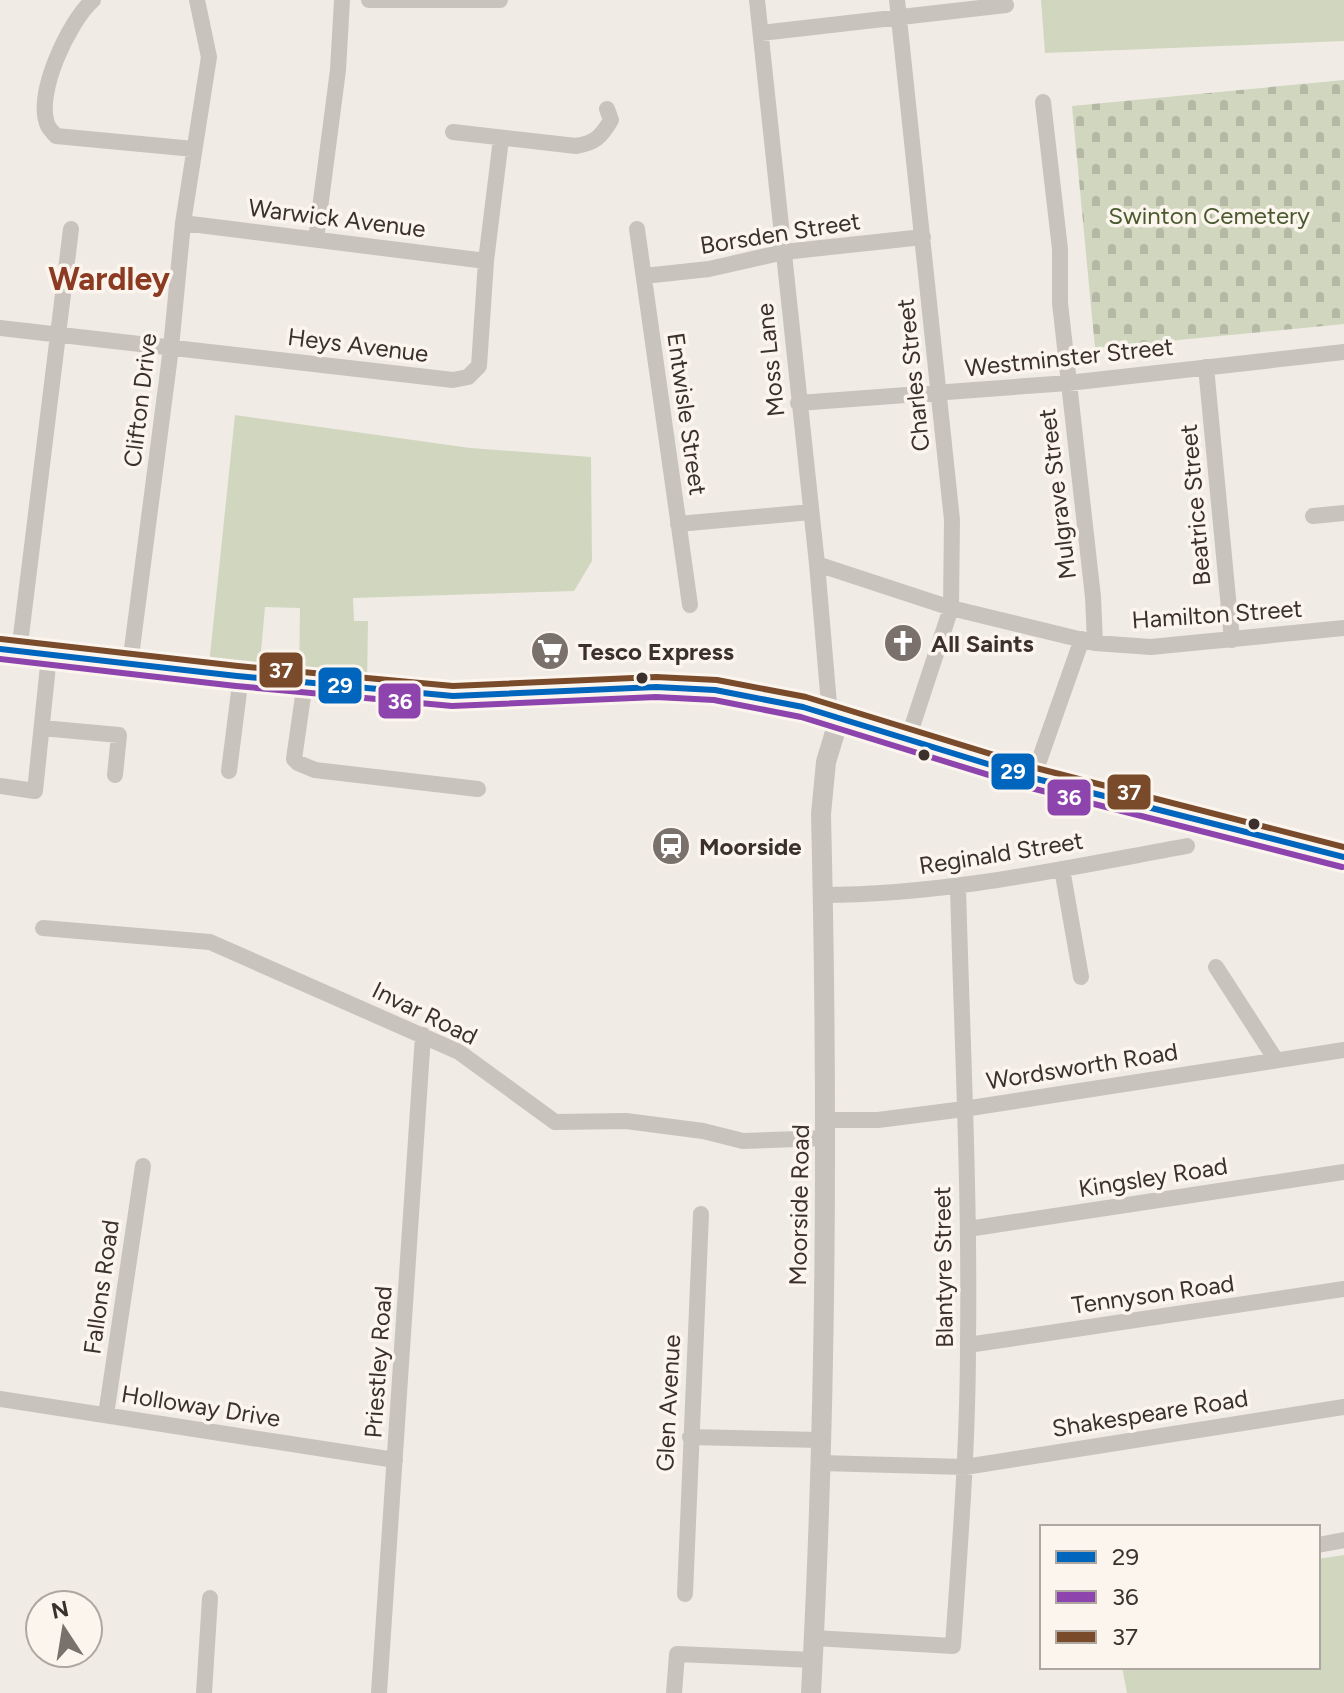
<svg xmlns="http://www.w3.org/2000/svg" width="1344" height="1693" viewBox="0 0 1344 1693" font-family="Figtree,sans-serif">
	<defs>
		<pattern id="cemetery-stones" width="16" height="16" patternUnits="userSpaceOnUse" patternTransform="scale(2)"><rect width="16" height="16" fill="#d1d6bf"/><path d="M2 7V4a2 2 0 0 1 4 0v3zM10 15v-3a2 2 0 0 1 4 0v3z" fill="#b4b8a4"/></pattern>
	</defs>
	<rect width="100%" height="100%" fill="#f0ebe5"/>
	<path fill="#d1d6bf" d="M 1041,0 L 1344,0 L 1344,41 L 1045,53 Z
		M 235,415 L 470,448 L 591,457 L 592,561 L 574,591 L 353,598 L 354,621 L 368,621 L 367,685 L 299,679 L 300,608 L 265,607 L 259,673 L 209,665 Z
		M 1344,1555 L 1344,1693 L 1127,1693 L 1122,1667 L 1318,1667 L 1318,1559 Z"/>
	<path fill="url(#cemetery-stones)" d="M 1344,80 L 1344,324 L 1095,348 L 1072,106 Z"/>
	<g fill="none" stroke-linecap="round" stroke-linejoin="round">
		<path stroke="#c9c3be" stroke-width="16" d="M 93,0 C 69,21 34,95 48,126 C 50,130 54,133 56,136 L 194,149
			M 369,0 L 500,0
			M 757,0 L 817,564 L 830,716
			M 897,0 L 952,520 L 951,608 L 908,739
			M 761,33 L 1006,5
			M 1043,102 L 1060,249 L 1060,303 L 1093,597 L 1095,643
			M 453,132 L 576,146 C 595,143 601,137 611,120 L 607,109
			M 183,223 L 486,261
			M 637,229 L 690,605
			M 316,239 L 338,70 L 342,0
			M 644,276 L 709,269 L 784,252 L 923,237
			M 0,328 L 453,380 L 468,377 L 479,366 L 486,261 L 501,139
			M 1206,367 L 1232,640
			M 798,403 L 1068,383 L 1344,352
			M 1313,516 L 1344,513
			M 678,524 L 811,512
			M 817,564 L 951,608 L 1095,643 L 1151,647 L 1344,628
			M 19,652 L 71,229
			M 130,664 L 171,348 L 183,223 L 209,57 L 197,0
			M 305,682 L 294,759 L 298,763 L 315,770 L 478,789
			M 42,728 L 119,735 L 115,775
			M 229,771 L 241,676
			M 1033,778 L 1082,639
			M 0,786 L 35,791 L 49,656
			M 1062,869 L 1081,977
			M 822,895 C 946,895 1066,868 1187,846
			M 43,928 L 210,942 L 459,1052 L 555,1122 L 626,1121 L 703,1131 L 743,1141 L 827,1138
			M 1216,967 L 1276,1060
			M 826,1120 L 878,1120 L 964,1109 L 1344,1050
			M 968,1229 L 1344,1172
			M 968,1345 L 1344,1289
			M 0,1399 L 395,1460
			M 106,1415 L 143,1166
			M 690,1437 L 821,1440
			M 820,1463 L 965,1467 L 1344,1407
			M 1318,1545 L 1344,1540
			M 685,1594 L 701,1214
			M 814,1638 L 953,1646 C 960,1545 968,1444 968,1343 C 970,1191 962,1039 958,887
			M 204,1693 L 210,1598
			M 379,1693 L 423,1035
			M 674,1693 L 677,1654 L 813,1660"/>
		<path stroke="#c9c3be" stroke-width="20" d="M 811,1693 C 827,1400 828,1107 821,814 L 826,762 L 839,719"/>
		<path stroke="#b8b1ad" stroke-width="26" d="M 0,649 L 237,676 L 453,696 L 656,687 L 715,690 L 803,707 L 1033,778 L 1344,857"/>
		<g stroke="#fbf5ee" stroke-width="12">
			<path id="bus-1" d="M 0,649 L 237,676 L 453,696 L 656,687 L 715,690 L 803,707 L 1033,778 L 1344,857"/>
		</g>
		<g stroke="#fbf5ee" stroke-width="12">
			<path id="bus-2" d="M 0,659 L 236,686 L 452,706 L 656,697 L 714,700 L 801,717 L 1031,788 L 1342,867"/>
		</g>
		<g stroke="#fbf5ee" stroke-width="12">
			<path id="bus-3" d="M 1,639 L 238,666 L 453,686 L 656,677 L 717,680 L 806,697 L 1036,768 L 1344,847"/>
		</g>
		<use href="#bus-1" stroke="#0065bd" stroke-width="6"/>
		<use href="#bus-2" stroke="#8e44ad" stroke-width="6"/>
		<use href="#bus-3" stroke="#7a4b2a" stroke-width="6"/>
	</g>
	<defs>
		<g id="church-disc" transform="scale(2)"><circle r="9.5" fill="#7a716c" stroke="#fbf5ee"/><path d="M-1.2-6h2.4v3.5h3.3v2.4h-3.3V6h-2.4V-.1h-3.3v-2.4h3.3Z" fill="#fff"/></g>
		<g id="supermarket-disc" transform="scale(2)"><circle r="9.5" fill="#7a716c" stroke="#fbf5ee"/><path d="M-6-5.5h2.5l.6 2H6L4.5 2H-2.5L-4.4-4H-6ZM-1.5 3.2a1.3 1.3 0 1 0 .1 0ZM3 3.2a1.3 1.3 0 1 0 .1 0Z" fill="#fff"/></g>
		<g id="station-disc" transform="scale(2)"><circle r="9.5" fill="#7a716c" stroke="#fbf5ee"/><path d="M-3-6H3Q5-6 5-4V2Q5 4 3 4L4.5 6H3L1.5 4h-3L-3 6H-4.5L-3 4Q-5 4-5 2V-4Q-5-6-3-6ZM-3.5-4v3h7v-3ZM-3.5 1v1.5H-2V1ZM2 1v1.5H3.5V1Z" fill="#fff"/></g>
	</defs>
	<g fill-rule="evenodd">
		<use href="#church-disc" x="903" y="643"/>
		<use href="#supermarket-disc" x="550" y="651"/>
		<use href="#station-disc" x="671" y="846"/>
	</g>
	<g fill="#3b302b" stroke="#fbf5ee" stroke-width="3">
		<circle cx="642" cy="678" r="7"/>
		<circle cx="924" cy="755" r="7"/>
		<circle cx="1254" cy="824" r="7"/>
	</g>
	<g text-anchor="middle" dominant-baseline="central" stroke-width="7" stroke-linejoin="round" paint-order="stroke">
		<g font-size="24" fill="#4a5a2e" stroke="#fbf5ee">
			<text x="1209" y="215">Swinton Cemetery</text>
		</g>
		<g font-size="24" fill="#3b302b" stroke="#fbf5ee">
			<text transform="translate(337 218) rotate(7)">Warwick Avenue</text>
			<text transform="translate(780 233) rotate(-9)">Borsden Street</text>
			<text transform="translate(358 345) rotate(7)">Heys Avenue</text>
			<text transform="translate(1069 357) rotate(-6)">Westminster Street</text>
			<text transform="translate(770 360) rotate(-96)">Moss Lane</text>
			<text transform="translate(913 375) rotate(-96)">Charles Street</text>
			<text transform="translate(140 400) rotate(-83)">Clifton Drive</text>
			<text transform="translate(687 414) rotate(82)">Entwisle Street</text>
			<text transform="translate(1057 494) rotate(-97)">Mulgrave Street</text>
			<text transform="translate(1195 505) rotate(-95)">Beatrice Street</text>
			<text transform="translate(1217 614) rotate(-4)">Hamilton Street</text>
			<text transform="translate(1001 853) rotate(-9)">Reginald Street</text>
			<text transform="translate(425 1013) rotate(26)">Invar Road</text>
			<text transform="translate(1082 1066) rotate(-9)">Wordsworth Road</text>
			<text transform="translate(1153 1177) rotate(-9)">Kingsley Road</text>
			<text transform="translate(799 1205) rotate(-89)">Moorside Road</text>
			<text transform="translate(943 1267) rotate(-91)">Blantyre Street</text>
			<text transform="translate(101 1287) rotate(-82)">Fallons Road</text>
			<text transform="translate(1153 1294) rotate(-8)">Tennyson Road</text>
			<text transform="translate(378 1362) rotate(-86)">Priestley Road</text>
			<text transform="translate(668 1403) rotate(-87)">Glen Avenue</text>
			<text transform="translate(201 1406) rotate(9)">Holloway Drive</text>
			<text transform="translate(1150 1413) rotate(-9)">Shakespeare Road</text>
		</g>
		<g font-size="24" font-weight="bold" fill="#3b302b" stroke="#fbf5ee" text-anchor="start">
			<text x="931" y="643">All Saints</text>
			<text x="578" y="651">Tesco Express</text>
			<text x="699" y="846">Moorside</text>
		</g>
		<g font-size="32" font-weight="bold" fill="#8c3b22" stroke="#fbf5ee">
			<text x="109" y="279">Wardley</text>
		</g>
	</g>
	<g stroke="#fbf5ee" stroke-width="3">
		<rect x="258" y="651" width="46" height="38" rx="8" fill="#7a4b2a"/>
		<rect x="317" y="666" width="46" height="39" rx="8" fill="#0065bd"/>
		<rect x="377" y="682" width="45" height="38" rx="8" fill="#8e44ad"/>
		<rect x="990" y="752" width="46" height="39" rx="8" fill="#0065bd"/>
		<rect x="1106" y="773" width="46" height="38" rx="8" fill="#7a4b2a"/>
		<rect x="1046" y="778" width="46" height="39" rx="8" fill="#8e44ad"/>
	</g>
	<g font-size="22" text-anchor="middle" font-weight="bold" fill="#fff">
		<text x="281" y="678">37</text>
		<text x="340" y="693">29</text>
		<text x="400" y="709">36</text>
		<text x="1013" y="779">29</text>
		<text x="1129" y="800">37</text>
		<text x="1069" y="805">36</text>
	</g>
	<rect x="1040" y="1525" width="280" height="144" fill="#fbf5ee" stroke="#aea6a0" stroke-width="2"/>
	<rect x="1056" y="1551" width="40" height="12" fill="#0065bd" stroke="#aea6a0" stroke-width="2"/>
	<text x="1112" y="1565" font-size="24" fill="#3b302b">29</text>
	<rect x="1056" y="1591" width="40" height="12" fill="#8e44ad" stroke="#aea6a0" stroke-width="2"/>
	<text x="1112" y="1605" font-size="24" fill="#3b302b">36</text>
	<rect x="1056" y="1631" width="40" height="12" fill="#7a4b2a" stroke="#aea6a0" stroke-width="2"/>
	<text x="1112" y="1645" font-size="24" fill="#3b302b">37</text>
	<g transform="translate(64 1629) rotate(348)"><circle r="38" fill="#fbf5ee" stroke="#aea6a0" stroke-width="2"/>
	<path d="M0-6L14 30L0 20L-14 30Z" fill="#7a716c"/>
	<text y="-12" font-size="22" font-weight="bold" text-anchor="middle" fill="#3b302b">N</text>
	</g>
</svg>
